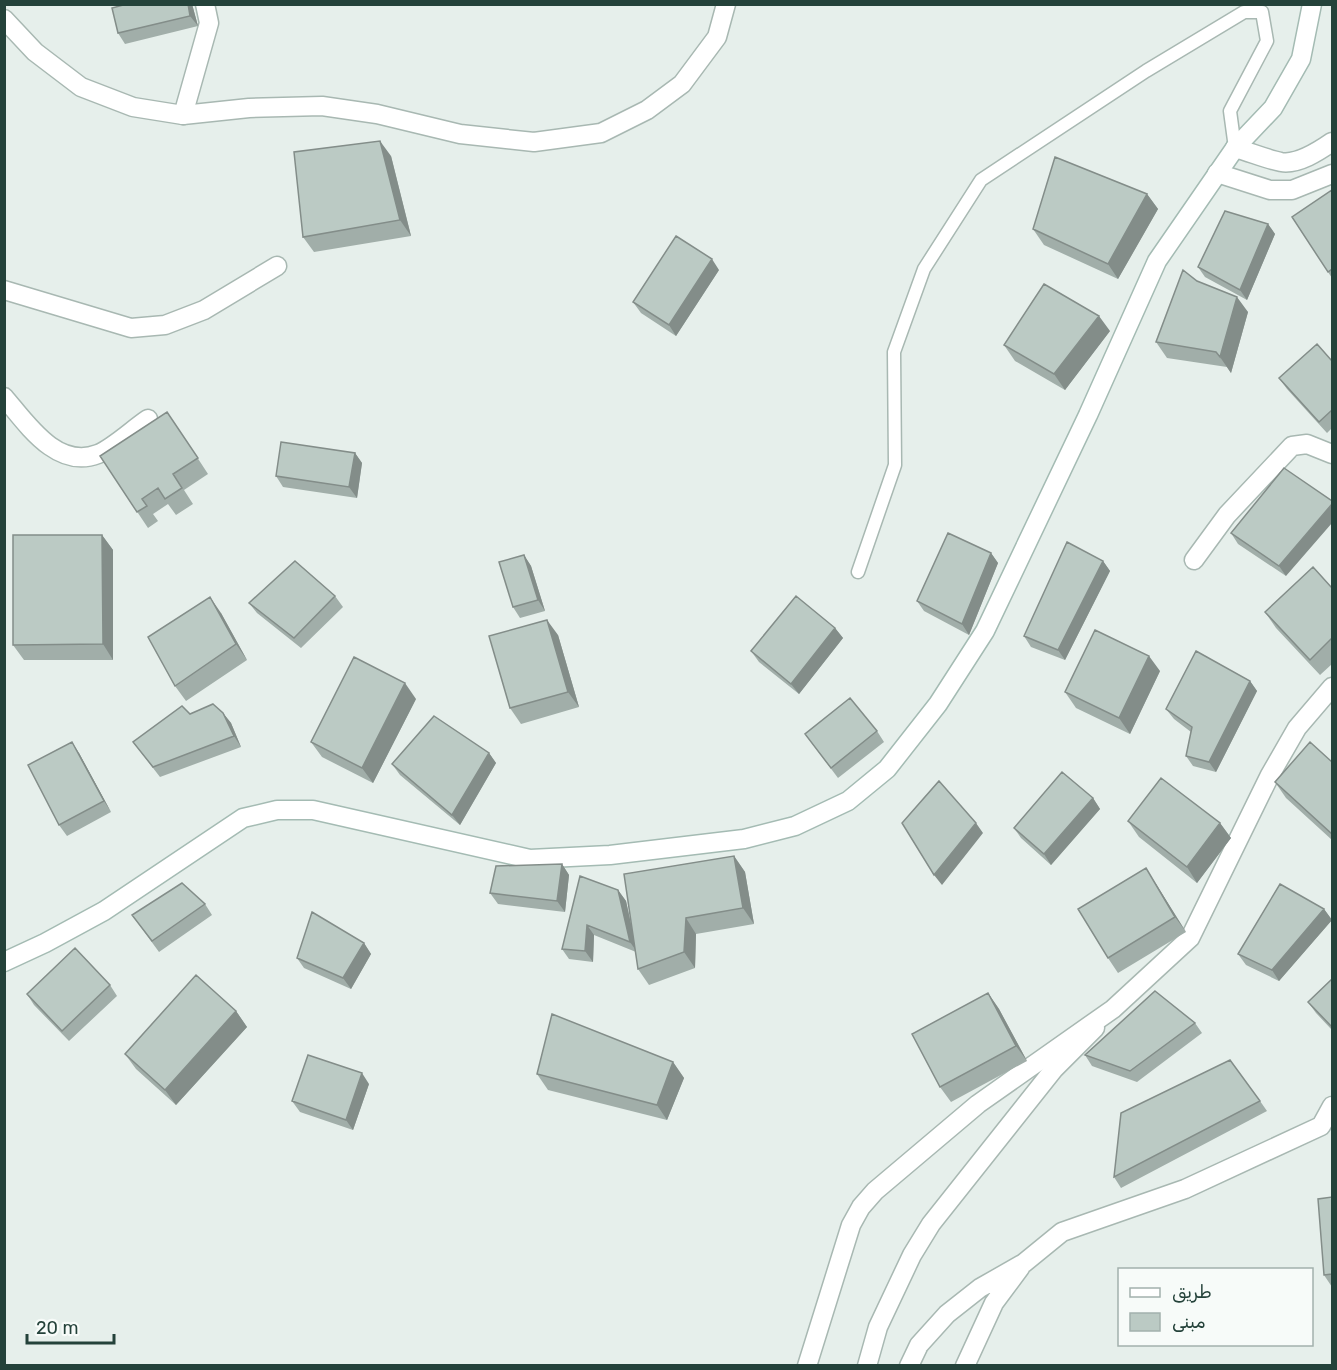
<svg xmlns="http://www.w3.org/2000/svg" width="1337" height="1370" viewBox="0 0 1337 1370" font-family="Rubik,'Noto Sans Arabic',sans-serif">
	<rect width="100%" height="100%" fill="#e6efeb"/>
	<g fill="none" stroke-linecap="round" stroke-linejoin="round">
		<g stroke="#a8b8b2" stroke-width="15">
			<path id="service" d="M 858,572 L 895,465 L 894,352 L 924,269 L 981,180 L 1146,71 L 1244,12 L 1262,12 L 1267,41 L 1230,111 L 1235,148"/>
		</g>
		<g stroke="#a8b8b2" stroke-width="21">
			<path id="minor" d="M 183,115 L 209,23 L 205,4
				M 1235,148 C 1250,152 1266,159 1281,162 C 1298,165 1319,151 1332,142
				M 1217,173 L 1270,190 L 1292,190 L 1332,174
				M 4,290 L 131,328 L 165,325 L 204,310 L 277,266
				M 4,397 C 27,424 57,470 98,454 C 113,448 133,429 148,419
				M 1194,560 L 1227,515 L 1292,446 L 1307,444 L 1332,454
				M 867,1366 L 878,1327 L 912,1255 L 931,1224 L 1054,1069 L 1095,1028
				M 909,1366 L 919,1345 L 947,1314 L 980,1288 L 1024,1263 L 1062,1232 L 1185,1189 L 1321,1126 L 1332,1106
				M 965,1366 L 994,1303 L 1020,1268"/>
		</g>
		<g stroke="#a8b8b2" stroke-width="21">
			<path id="tertiary" d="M 4,19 L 35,52 L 81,87 L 133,107 L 183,115 L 249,108 L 322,106 L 377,114 L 460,134 L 534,142 L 601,133 L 647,110 L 682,84 L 717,37 L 726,4
				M 807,1366 L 851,1225 L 861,1207 L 875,1191 L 978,1104 L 1113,1009 L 1190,938 L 1270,775 L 1297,728 L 1332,687"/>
		</g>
		<g stroke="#a4bbb3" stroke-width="21">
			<path id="secondary" d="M 4,962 L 45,943 L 104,911 L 243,818 L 277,810 L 313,810 L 530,859 L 610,855 L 744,839 L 795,826 L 848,801 L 887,769 L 938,704 L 985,631 L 1088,415 L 1157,261 L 1235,148 L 1273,108 L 1301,59 L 1312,4"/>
		</g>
		<use href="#service" stroke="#fff" stroke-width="12"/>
		<use href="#minor" stroke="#fff" stroke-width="18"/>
		<use href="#tertiary" stroke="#fff" stroke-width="18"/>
		<use href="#secondary" stroke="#fff" stroke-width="18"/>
	</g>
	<path fill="#a1aea9" d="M 127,4 L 192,4 L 198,26 L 125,44 L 118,33 Z
		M 391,156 L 411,236 L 314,252 L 303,237 Z
		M 1332,190 L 1332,278 L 1328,272 Z
		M 1147,194 L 1158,209 L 1118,279 L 1044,245 L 1033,229 Z
		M 1268,224 L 1275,234 L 1247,300 L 1205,277 L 1198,267 Z
		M 719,270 L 676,336 L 641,313 L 633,302 Z
		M 1197,281 L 1248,312 L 1231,373 L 1227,367 L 1167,358 L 1156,342 Z
		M 1110,331 L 1065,390 L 1015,361 L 1004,345 Z
		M 1332,361 L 1332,428 L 1327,433 L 1287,389 L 1279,378 Z
		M 178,428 L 208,474 L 184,490 L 193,504 L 176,515 L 168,504 L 153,514 L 158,521 L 148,528 L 100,456 Z
		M 355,453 L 362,463 L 357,498 L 283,487 L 276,476 Z
		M 1284,468 L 1286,576 L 1238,544 L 1231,533 Z
		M 102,535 L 113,550 L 113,660 L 24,660 L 13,645 Z
		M 991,553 L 998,563 L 969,635 L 924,611 L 917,601 Z
		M 524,555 L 531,566 L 545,611 L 520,618 L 513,607 Z
		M 1103,561 L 1110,571 L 1065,660 L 1031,647 L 1024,636 Z
		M 1332,588 L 1332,664 L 1320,675 L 1276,628 L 1265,612 Z
		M 335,596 L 343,607 L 301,648 L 257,613 L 249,603 Z
		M 221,613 L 247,660 L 186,701 L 175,686 Z
		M 835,628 L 843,638 L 799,694 L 759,662 L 751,651 Z
		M 558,635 L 579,707 L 521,724 L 510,708 Z
		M 1160,671 L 1130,734 L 1076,708 L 1065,692 Z
		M 1250,681 L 1257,691 L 1216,772 L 1193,766 L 1186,756 L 1191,732 L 1174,719 L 1166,709 Z
		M 416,699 L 373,783 L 322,757 L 311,742 Z
		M 223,713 L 231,723 L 241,747 L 160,777 L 133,742 L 190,714 Z
		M 877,731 L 884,742 L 838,778 L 805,734 Z
		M 79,753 L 111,812 L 67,836 L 59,825 Z
		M 489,753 L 496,763 L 460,825 L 400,775 L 392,764 Z
		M 1332,762 L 1332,840 L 1286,798 L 1275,782 Z
		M 1093,798 L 1100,809 L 1051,865 L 1021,838 L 1014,828 Z
		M 1128,821 L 1220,823 L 1231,838 L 1197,883 L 1139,837 Z
		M 734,856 L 745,872 L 754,924 L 696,934 L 695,968 L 649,985 L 638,969 L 636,952 L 594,935 L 593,962 L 569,959 L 562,949 L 618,890 L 626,901 L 634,937 Z
		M 562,864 L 569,875 L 565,912 L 498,904 L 490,893 Z
		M 1156,884 L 1186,932 L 1118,973 L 1108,958 Z
		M 205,904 L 212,915 L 159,952 L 132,915 Z
		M 1324,909 L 1332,920 L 1279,981 L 1246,965 L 1238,954 Z
		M 364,943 L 371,954 L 351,989 L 304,968 L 297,958 Z
		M 1332,979 L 1332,1030 L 1316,1013 L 1308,1002 Z
		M 110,985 L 117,996 L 69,1041 L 34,1005 L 27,994 Z
		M 988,993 L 999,1009 L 1027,1061 L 951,1102 L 940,1087 Z
		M 236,1011 L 247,1027 L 176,1105 L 136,1069 L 125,1054 Z
		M 1195,1023 L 1202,1033 L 1137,1082 L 1092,1066 L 1085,1055 Z
		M 673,1062 L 684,1078 L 667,1120 L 548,1090 L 537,1074 Z
		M 369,1084 L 353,1130 L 300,1112 L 292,1101 Z
		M 1260,1101 L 1267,1111 L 1121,1188 L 1114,1177 Z
		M 1332,1197 L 1332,1287 L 1324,1275 Z"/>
	<path fill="#838d89" d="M 188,4 L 192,4 L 198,26 L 190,16 Z
		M 380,141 L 391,156 L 411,236 L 400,220 Z
		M 1147,194 L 1158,209 L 1118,279 L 1108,264 Z
		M 1268,224 L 1275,234 L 1247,300 L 1240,290 Z
		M 712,259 L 719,270 L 676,336 L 669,325 Z
		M 1237,297 L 1248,312 L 1231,373 L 1220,357 Z
		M 1099,316 L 1110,331 L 1065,390 L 1054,374 Z
		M 355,453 L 362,463 L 357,498 L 349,487 Z
		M 1332,504 L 1332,523 L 1286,576 L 1279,566 Z
		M 102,535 L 113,550 L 113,660 L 103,644 Z
		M 991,553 L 998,563 L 969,635 L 962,624 Z
		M 524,555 L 531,566 L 545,611 L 538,600 Z
		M 1103,561 L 1110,571 L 1065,660 L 1058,650 Z
		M 210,597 L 221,613 L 247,660 L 236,644 Z
		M 547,620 L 558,635 L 579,707 L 568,692 Z
		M 835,628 L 843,638 L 799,694 L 791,684 Z
		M 1149,656 L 1160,671 L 1130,734 L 1119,718 Z
		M 1250,681 L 1257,691 L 1216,772 L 1209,762 Z
		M 405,683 L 416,699 L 373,783 L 362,768 Z
		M 223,713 L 231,723 L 241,747 L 234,736 Z
		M 72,742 L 79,753 L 111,812 L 104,801 Z
		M 489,753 L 496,763 L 460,825 L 452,815 Z
		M 1093,798 L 1100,809 L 1051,865 L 1044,854 Z
		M 976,823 L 983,833 L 942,885 L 934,875 Z
		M 1220,823 L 1231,838 L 1197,883 L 1187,867 Z
		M 734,856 L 745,872 L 754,924 L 743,908 Z
		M 562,864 L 569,875 L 565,912 L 557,901 Z
		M 1146,868 L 1186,932 L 1175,917 Z
		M 618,890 L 626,901 L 637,952 L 630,942 Z
		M 1324,909 L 1332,920 L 1279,981 L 1272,970 Z
		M 686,918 L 696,934 L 695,968 L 684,952 Z
		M 587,925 L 594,935 L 593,962 L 585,951 Z
		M 364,943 L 371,954 L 351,989 L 343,978 Z
		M 988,993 L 999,1009 L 1027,1061 L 1016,1046 Z
		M 236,1011 L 247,1027 L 176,1105 L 165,1090 Z
		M 673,1062 L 684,1078 L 667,1120 L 657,1105 Z
		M 362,1073 L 369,1084 L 353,1130 L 346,1120 Z"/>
	<path fill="#bbcac4" stroke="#838d89" stroke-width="1.5" d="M 127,4 L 188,4 L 190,16 L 118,33 L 112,8 Z
		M 380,141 L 400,220 L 303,237 L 294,152 Z
		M 1055,157 L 1147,194 L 1108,264 L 1033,229 Z
		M 1332,190 L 1332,269 L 1328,272 L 1292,217 Z
		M 1225,211 L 1268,224 L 1240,290 L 1198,267 Z
		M 676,236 L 712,259 L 669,325 L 633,302 Z
		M 1183,270 L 1197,281 L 1237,297 L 1220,357 L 1216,352 L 1156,342 Z
		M 1044,284 L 1099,316 L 1054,374 L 1004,345 Z
		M 1317,344 L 1332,361 L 1332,410 L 1319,422 L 1279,378 Z
		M 167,412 L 198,458 L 173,474 L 182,488 L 165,499 L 158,488 L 142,499 L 147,506 L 137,512 L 100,456 Z
		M 281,442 L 355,453 L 349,487 L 276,476 Z
		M 1284,468 L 1332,501 L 1332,504 L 1279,566 L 1231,533 Z
		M 948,533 L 991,553 L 962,624 L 917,601 Z
		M 13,535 L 102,535 L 103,644 L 13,645 Z
		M 1067,542 L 1103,561 L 1058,650 L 1024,636 Z
		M 524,555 L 538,600 L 513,607 L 499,562 Z
		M 295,561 L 335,596 L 294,638 L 249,603 Z
		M 1313,567 L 1332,588 L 1332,638 L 1310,660 L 1265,612 Z
		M 796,596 L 835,628 L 791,684 L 751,651 Z
		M 210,597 L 236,644 L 175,686 L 148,637 Z
		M 547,620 L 568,692 L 510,708 L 489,636 Z
		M 1095,630 L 1149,656 L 1119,718 L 1065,692 Z
		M 1196,651 L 1250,681 L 1209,762 L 1186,756 L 1192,727 L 1166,709 Z
		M 354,657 L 405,683 L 362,768 L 311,742 Z
		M 850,698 L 877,731 L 831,768 L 805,734 Z
		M 213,704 L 223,713 L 234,736 L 153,767 L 133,742 L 182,706 L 190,714 Z
		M 434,716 L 489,753 L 452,815 L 392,764 Z
		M 72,742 L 104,801 L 59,825 L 28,765 Z
		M 1310,742 L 1332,762 L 1332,834 L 1275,782 Z
		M 1062,772 L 1093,798 L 1044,854 L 1014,828 Z
		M 1161,778 L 1220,823 L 1187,867 L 1128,821 Z
		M 939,781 L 976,823 L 934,875 L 902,823 Z
		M 734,856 L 743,908 L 686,918 L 684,952 L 638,969 L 624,874 Z
		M 562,864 L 557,901 L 490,893 L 496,866 Z
		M 1146,868 L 1175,917 L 1108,958 L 1078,909 Z
		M 580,876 L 618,890 L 630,942 L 587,925 L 585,951 L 562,949 Z
		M 182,883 L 205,904 L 152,941 L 132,915 Z
		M 1280,884 L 1324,909 L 1272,970 L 1238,954 Z
		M 312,912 L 364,943 L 343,978 L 297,958 Z
		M 75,948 L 110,985 L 62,1031 L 27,994 Z
		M 196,975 L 236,1011 L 165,1090 L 125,1054 Z
		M 1332,979 L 1332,1027 L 1308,1002 Z
		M 1155,991 L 1195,1023 L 1130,1071 L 1085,1055 Z
		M 988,993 L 1016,1046 L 940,1087 L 912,1034 Z
		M 552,1014 L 673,1062 L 657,1105 L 537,1074 Z
		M 308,1055 L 362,1073 L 346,1120 L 292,1101 Z
		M 1230,1060 L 1260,1101 L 1114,1177 L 1121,1113 Z
		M 1332,1197 L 1332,1274 L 1324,1275 L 1318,1199 Z"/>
	<rect width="1337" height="1370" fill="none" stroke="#24423a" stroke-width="12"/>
	<rect x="1118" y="1268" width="195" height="78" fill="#f7fbf9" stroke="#a3b1ad" stroke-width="1.5"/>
	<rect x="1130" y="1288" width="30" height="9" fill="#ffffff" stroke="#a3b1ad" stroke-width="1.5"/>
	<text x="1172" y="1298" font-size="18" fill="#24423a">طريق</text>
	<rect x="1130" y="1313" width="30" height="18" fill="#bbcac4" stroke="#a3b1ad" stroke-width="1.5"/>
	<text x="1172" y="1328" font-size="18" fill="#24423a">مبنى</text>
	<path d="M27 1334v9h87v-9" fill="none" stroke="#24423a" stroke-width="3"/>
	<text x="36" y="1334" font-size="18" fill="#24423a" stroke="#f7fbf9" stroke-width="4.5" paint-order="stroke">20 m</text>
</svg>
